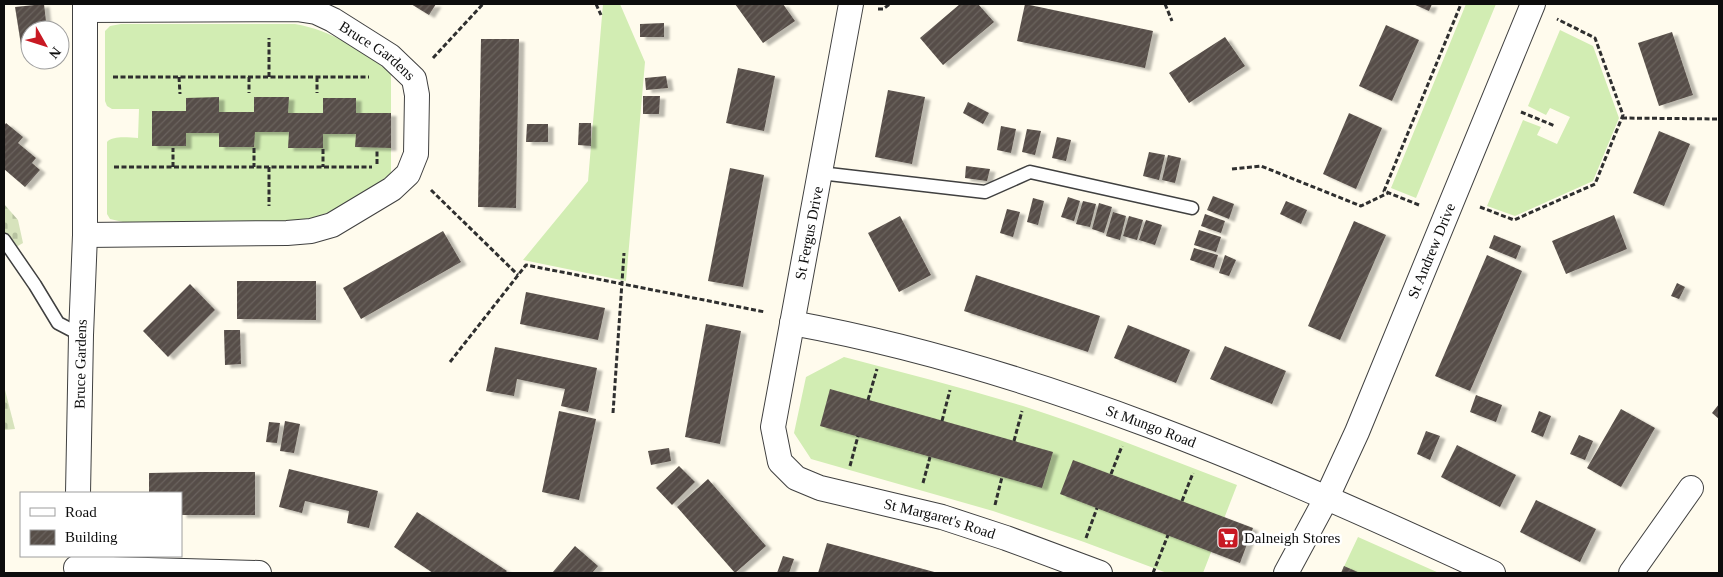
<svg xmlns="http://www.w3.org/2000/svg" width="1723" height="577" viewBox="0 0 1723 577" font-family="'Times New Roman',serif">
	<defs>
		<pattern id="cemetery-stones" width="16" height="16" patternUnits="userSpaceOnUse" patternTransform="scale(1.25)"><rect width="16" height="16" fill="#d7e3bc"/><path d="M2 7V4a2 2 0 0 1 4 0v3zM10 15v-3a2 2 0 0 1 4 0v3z" fill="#b7c2a0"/></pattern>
		<pattern id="building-hatch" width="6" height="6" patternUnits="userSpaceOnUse" patternTransform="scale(1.25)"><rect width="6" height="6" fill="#574e48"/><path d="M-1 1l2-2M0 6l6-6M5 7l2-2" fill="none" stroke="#6a635e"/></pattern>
		<filter id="shadow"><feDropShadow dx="5.5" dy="3" stdDeviation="1" flood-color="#0004"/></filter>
	</defs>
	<rect width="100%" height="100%" fill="#fffbed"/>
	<path fill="#d2edb3" d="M 603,4 L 620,4 L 645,62 L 626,281 L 523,260 L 588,181 Z
		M 1466,4 L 1496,4 L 1416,198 L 1391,188 Z
		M 121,24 L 295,24 C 331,30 362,51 391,73 L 391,173 C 371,190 347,205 324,214 C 314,218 303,219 293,221 L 123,222 L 110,219 L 107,214 L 107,142 C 114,135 129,138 138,138 L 139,109 L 112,109 L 107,106 L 105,101 L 105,31 L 110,26 Z
		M 1560,30 L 1593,46 L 1619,118 L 1593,181 L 1515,216 L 1487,206 L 1523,120 L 1541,127 L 1537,135 L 1557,144 L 1570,117 L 1550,108 L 1546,115 L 1528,106 Z
		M 844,357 C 904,373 964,388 1023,406 C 1095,429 1166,458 1237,485 L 1203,573 L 1167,573 L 1084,542 L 993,511 L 811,459 L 794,433 L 806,377 Z
		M 1358,537 L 1439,573 L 1341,573 Z"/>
	<path fill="url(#cemetery-stones)" d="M 4,204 L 18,220 L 23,243 L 4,254 Z
		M 4,386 L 15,429 L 4,430 Z"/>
	<path fill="url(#building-hatch)" filter="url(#shadow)" d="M 44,4 L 47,30 L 30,30 L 30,44 L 21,45 L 15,7 Z
		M 411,4 L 436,4 L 429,15 Z
		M 735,4 L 783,4 L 795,21 L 763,43 Z
		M 960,4 L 978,4 L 994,22 L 943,65 L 920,38 Z
		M 1025,4 L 1153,31 L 1145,68 L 1017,41 Z
		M 1413,4 L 1432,4 L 1429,11 Z
		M 664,23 L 664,37 L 640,37 L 640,24 Z
		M 1386,25 L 1419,40 L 1392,101 L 1359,86 Z
		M 1672,32 L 1693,95 L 1659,106 L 1638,43 Z
		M 1225,37 L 1245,66 L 1189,103 L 1169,73 Z
		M 481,39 L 519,39 L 516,208 L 478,207 Z
		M 738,68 L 775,76 L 764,131 L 726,123 Z
		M 666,76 L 668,88 L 646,90 L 645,78 Z
		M 888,90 L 925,97 L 912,164 L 875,157 Z
		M 643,96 L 660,96 L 659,114 L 643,114 Z
		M 219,97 L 219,112 L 254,112 L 254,97 L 289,97 L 288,113 L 323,113 L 323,98 L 356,98 L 356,113 L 391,113 L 391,148 L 355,147 L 356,134 L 323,134 L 323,148 L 288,148 L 289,132 L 255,132 L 254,147 L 219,147 L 219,133 L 186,133 L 186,146 L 152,146 L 152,111 L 186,111 L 186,98 Z
		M 968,102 L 989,113 L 983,124 L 963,113 Z
		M 1349,113 L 1382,128 L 1356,189 L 1323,174 Z
		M 6,123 L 23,137 L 18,143 L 36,158 L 32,163 L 40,170 L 25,187 L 4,169 L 4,126 Z
		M 579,123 L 591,123 L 591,146 L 578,145 Z
		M 527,124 L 548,124 L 548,142 L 526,142 Z
		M 1001,126 L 1016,129 L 1011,153 L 997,150 Z
		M 1027,129 L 1041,131 L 1035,155 L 1022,152 Z
		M 1659,131 L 1690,144 L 1664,206 L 1633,193 Z
		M 1057,137 L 1071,140 L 1066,161 L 1052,158 Z
		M 1149,152 L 1165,155 L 1159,180 L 1143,176 Z
		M 1168,155 L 1181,158 L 1175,183 L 1162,180 Z
		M 966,166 L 990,169 L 987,181 L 965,178 Z
		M 730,168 L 764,175 L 743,287 L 708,281 Z
		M 1213,196 L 1234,204 L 1229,219 L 1207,210 Z
		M 1068,197 L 1080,201 L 1074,221 L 1061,217 Z
		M 1033,198 L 1044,201 L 1038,225 L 1027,222 Z
		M 1083,201 L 1096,204 L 1090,227 L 1076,224 Z
		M 1286,201 L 1307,210 L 1301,224 L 1280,214 Z
		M 1099,203 L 1112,207 L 1104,233 L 1092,229 Z
		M 1007,209 L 1020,212 L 1013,237 L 1000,233 Z
		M 1113,212 L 1126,216 L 1120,240 L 1106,236 Z
		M 1205,214 L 1225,221 L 1221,233 L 1201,226 Z
		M 1614,215 L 1627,249 L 1566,274 L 1552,241 Z
		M 900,216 L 931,275 L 899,292 L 868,233 Z
		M 1129,216 L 1143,220 L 1137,240 L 1123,236 Z
		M 1146,220 L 1162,225 L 1155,245 L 1139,240 Z
		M 1354,221 L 1386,235 L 1340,340 L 1308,326 Z
		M 1199,230 L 1221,237 L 1216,252 L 1194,245 Z
		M 443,231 L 461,262 L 361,319 L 343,288 Z
		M 1494,235 L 1521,246 L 1516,259 L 1489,248 Z
		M 1194,248 L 1218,255 L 1214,268 L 1190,260 Z
		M 1225,255 L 1236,260 L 1229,276 L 1219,273 Z
		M 1487,255 L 1522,271 L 1470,391 L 1435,376 Z
		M 976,275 L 1100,316 L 1088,352 L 964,311 Z
		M 237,281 L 316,281 L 316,320 L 237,319 Z
		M 1677,283 L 1685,287 L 1679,299 L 1671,296 Z
		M 190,284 L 215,310 L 168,357 L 143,331 Z
		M 526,292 L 605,308 L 598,340 L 520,324 Z
		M 706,324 L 741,331 L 720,444 L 685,437 Z
		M 1128,325 L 1190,350 L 1176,383 L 1114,358 Z
		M 224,330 L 240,330 L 241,364 L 225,365 Z
		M 1225,346 L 1286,371 L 1272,404 L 1210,379 Z
		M 495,347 L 597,368 L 588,412 L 561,406 L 565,389 L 517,379 L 514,396 L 486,391 Z
		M 830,389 L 1053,452 L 1042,488 L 820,426 Z
		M 1476,395 L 1502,405 L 1496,422 L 1470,412 Z
		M 1719,404 L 1719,419 L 1712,413 Z
		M 1621,409 L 1655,428 L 1621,487 L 1587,468 Z
		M 559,411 L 596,419 L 579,500 L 542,492 Z
		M 1539,411 L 1551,416 L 1543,437 L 1531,432 Z
		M 285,421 L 300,424 L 294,453 L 280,451 Z
		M 269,422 L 280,423 L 277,443 L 266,442 Z
		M 1426,431 L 1440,436 L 1430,460 L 1417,454 Z
		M 1579,435 L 1593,441 L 1585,460 L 1570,454 Z
		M 1457,445 L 1516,475 L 1500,507 L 1441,477 Z
		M 669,448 L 671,461 L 651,465 L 648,451 Z
		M 1073,460 L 1253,528 L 1240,563 L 1060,494 Z
		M 679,466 L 695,482 L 672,505 L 656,488 Z
		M 289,469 L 378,491 L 369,528 L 347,523 L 349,511 L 305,501 L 302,513 L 279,507 Z
		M 202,472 L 255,472 L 255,515 L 181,515 L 181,493 L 149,493 L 149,473 Z
		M 708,479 L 766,546 L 735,573 L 677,507 Z
		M 1536,500 L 1596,529 L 1580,562 L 1520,532 Z
		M 417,512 L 507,571 L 505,573 L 433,573 L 394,547 Z
		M 827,543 L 938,573 L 818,573 Z
		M 575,546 L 598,566 L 592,573 L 552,573 Z
		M 783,556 L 794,559 L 789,573 L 777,573 Z
		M 1344,566 L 1360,573 L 1341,573 Z"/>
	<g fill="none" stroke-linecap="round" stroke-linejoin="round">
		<g stroke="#404040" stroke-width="15">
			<path id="service" d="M 820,173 L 985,192 L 1030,172 L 1192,208
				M 4,240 L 35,285 L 58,323 L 81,335"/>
		</g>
		<g stroke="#404040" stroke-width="26">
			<g id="minor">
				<path id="s1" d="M 851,4 L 773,427 L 780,462 L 796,478 L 820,488 L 942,517 L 1006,538 L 1100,573"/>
				<path id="s2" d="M 85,10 L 297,9 L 316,12 L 333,20 L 390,56 L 414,79 L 417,95 L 416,154 L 408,174 L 392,189 L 332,225 L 311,231 L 287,233 L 85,235"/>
				<path id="s3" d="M 792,323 C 1038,368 1268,469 1493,573"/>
				<path id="s4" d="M 78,493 L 81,335 L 85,235 L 85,4"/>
				<path d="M 76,568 L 259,573"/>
				<path id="s5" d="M 1286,573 L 1327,497 L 1357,432 L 1533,4"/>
				<path d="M 1631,573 L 1691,488"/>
			</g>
		</g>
		<path stroke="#2f2f2f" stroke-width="3" stroke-dasharray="5 2.5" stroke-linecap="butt" d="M 596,4 L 601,15
			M 1165,4 L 1172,21
			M 878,9 L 883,9 L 890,4
			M 433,58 L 483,4
			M 113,77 L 369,77
			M 179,77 L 180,94
			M 249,77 L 249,93
			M 269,77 L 269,38
			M 317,77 L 317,93
			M 1521,112 L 1555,126
			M 1622,118 L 1719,119
			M 254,148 L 254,167
			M 323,149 L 323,167
			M 377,164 L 377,150
			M 114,167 L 372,167
			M 173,167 L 173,148
			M 269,167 L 269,206
			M 1232,169 L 1261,166 L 1361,206 L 1388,193
			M 431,190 L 518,275
			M 1419,205 L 1384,191 L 1461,4
			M 1480,207 L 1514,220 L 1595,184 L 1623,115 L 1595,38 L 1557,19
			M 450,362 L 526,265 L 765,312
			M 868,400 L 877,369
			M 613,413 L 624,253
			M 942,421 L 950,390
			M 1014,441 L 1022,411
			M 850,466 L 858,436
			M 1111,474 L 1122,446
			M 923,483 L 930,457
			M 1182,501 L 1193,473
			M 995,505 L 1002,477
			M 1086,538 L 1097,508
			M 1153,573 L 1168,535"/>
		<use href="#service" stroke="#fff" stroke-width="12"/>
		<use href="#minor" stroke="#fff" stroke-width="24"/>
	</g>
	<defs>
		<g id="supermarket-square" transform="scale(1.125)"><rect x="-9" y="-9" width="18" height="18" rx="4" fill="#c81923" stroke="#fff"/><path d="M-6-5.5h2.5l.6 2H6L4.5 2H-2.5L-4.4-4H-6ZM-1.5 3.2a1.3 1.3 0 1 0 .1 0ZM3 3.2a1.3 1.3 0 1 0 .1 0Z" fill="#fff"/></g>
	</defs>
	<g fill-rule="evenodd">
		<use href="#supermarket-square" x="1228" y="538"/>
	</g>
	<g text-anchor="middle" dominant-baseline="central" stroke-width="5" stroke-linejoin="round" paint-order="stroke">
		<g font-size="15" fill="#0d0d0d" stroke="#fff">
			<text stroke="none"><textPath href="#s2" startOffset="304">Bruce Gardens</textPath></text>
			<text transform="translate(809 233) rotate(-79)">St Fergus Drive</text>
			<text stroke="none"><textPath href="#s5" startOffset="354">St Andrew Drive</textPath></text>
			<text stroke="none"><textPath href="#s4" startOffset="129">Bruce Gardens</textPath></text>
			<text stroke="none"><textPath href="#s3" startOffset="374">St Mungo Road</textPath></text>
			<text stroke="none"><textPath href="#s1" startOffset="638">St Margaret's Road</textPath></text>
		</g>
		<g font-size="15" fill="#0d0d0d" stroke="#fff" text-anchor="start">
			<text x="1244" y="538">Dalneigh Stores</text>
		</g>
	</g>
	<rect width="1723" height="577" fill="none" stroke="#0d0d0d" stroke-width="10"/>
	<rect x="20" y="492" width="162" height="65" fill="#ffffff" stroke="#9e9e9e"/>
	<rect x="30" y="508" width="25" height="8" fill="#ffffff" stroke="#9e9e9e"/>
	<text x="65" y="517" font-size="15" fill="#0d0d0d">Road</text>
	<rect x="30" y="530" width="25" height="15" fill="url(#building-hatch)" stroke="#9e9e9e"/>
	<text x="65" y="542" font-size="15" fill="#0d0d0d">Building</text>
	<g transform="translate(45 45) rotate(129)"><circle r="24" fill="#ffffff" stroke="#9e9e9e"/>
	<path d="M0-4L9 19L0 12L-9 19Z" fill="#c81923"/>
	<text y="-8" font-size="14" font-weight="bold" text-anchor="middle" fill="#0d0d0d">N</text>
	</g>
</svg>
